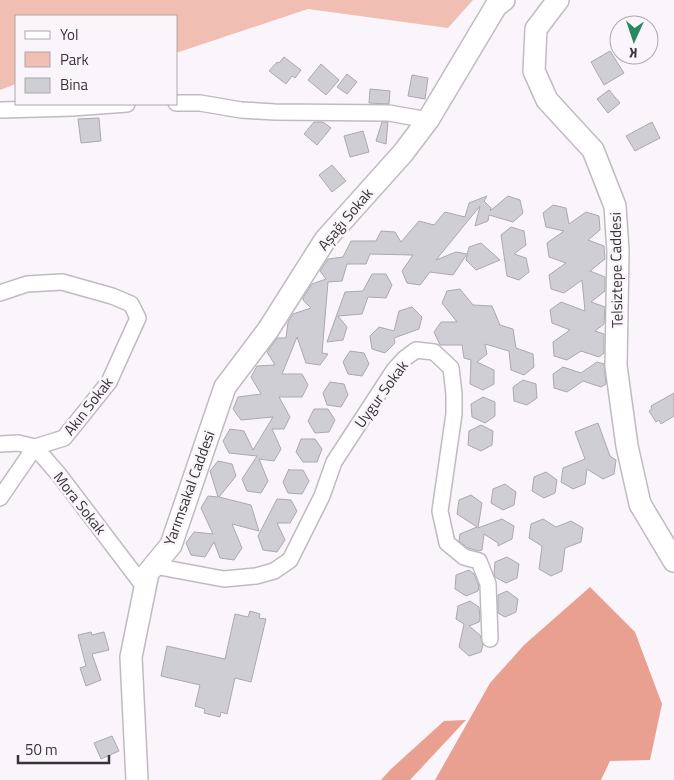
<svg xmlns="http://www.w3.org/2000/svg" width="674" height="780" viewBox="0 0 674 780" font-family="'Titillium Web',sans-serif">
	<rect width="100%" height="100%" fill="#faf5fa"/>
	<path fill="#f1beb3" d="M 0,0 L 473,0 L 448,28 L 308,9 L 176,53 L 176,16 L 16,16 L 16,84 L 0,90 Z"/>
	<path fill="#e9a091" d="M 590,587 L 635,632 L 662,704 L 650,760 L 610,761 L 601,780 L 435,780 L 490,683 L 524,645 Z
		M 466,720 L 410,780 L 381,780 L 391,769 L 444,721 Z"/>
	<path fill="#cfced5" stroke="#aaa9af" d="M 610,51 L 624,73 L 604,85 L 591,62 Z
		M 284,57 L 301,70 L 295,78 L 292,76 L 286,84 L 269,71 L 277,62 L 279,63 Z
		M 321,64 L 339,80 L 326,95 L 308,80 Z
		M 347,74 L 357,82 L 347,94 L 337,87 Z
		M 412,75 L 428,78 L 425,99 L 408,96 Z
		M 370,89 L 390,91 L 389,104 L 369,103 Z
		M 609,90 L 620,103 L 608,113 L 597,99 Z
		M 99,118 L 101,141 L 81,143 L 78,119 Z
		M 314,122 L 323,122 L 331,128 L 317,145 L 304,134 Z
		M 382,122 L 388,122 L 386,144 L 376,141 Z
		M 652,122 L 660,138 L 635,151 L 626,136 Z
		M 363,131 L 369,152 L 350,157 L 344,136 Z
		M 332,165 L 346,181 L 332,192 L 319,175 Z
		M 487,196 L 484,201 L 491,208 L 490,211 L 508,196 L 520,200 L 523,213 L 513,222 L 489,215 L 488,221 L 475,226 L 480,206 L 436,260 L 456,252 L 467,254 L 453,275 L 430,272 L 420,285 L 407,283 L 402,271 L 413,255 L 370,254 L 366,264 L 347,264 L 342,281 L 328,282 L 322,353 L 328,354 L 320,365 L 306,363 L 297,337 L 282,374 L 302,374 L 308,385 L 302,397 L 279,397 L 290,417 L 284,429 L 272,429 L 281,449 L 274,461 L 259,459 L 268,481 L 261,493 L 247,491 L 242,479 L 257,456 L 229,453 L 223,441 L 230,429 L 244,431 L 253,450 L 273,417 L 241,420 L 233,409 L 238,397 L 261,394 L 251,377 L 257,366 L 275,365 L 267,352 L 277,338 L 286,338 L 288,322 L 293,314 L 311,308 L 303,300 L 303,298 L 312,284 L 326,279 L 320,271 L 328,259 L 343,257 L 351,241 L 376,241 L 381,231 L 395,232 L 401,242 L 419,221 L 434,225 L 445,212 L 465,217 L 469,203 Z
		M 553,205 L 566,208 L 569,224 L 586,212 L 599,216 L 600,230 L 588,240 L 604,246 L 605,259 L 590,271 L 605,277 L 605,291 L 591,302 L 605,307 L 604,324 L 595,331 L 604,334 L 604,353 L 599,357 L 581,351 L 567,360 L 554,356 L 553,342 L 570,330 L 552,323 L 550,310 L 561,302 L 585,311 L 582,280 L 564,293 L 551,289 L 549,275 L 566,263 L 549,257 L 547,243 L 564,231 L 546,227 L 543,213 Z
		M 511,227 L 524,231 L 526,245 L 514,254 L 526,258 L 529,272 L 519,280 L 507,276 L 501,235 Z
		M 481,243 L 500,260 L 476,270 L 466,260 L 469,247 Z
		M 372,274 L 386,274 L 392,285 L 386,298 L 368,297 L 362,314 L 338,316 L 347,327 L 343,340 L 327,342 L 345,292 L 363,291 Z
		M 460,289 L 473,305 L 492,306 L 500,325 L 513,329 L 516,348 L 533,354 L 534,367 L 524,375 L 511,370 L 509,351 L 485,344 L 487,354 L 477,362 L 494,370 L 494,384 L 483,390 L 470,384 L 471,360 L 464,358 L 462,345 L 440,345 L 434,332 L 441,322 L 457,322 L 442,303 L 447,291 Z
		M 412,307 L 422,317 L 419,329 L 394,338 L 395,343 L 385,353 L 372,349 L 370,336 L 379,327 L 394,331 L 399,311 Z
		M 350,351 L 364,353 L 369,364 L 362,376 L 348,374 L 343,362 Z
		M 597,362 L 604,364 L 606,384 L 601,387 L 583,381 L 567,392 L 554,388 L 553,374 L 563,367 L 581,373 Z
		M 523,380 L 536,384 L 537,398 L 527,405 L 514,401 L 513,387 Z
		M 330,382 L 344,384 L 348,395 L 341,407 L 327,405 L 323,393 Z
		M 674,393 L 674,416 L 661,424 L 659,420 L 656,422 L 649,411 L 652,409 L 651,406 Z
		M 483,397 L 495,402 L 495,416 L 485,423 L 472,417 L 471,404 Z
		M 314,409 L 328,409 L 335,420 L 329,432 L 315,433 L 308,421 Z
		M 598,423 L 610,456 L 616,460 L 614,474 L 603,479 L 587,469 L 585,484 L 573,489 L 561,482 L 563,468 L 585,459 L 575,432 Z
		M 481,425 L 493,431 L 492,445 L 481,451 L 468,445 L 469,431 Z
		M 301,439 L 315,439 L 322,449 L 317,462 L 303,462 L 296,452 Z
		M 218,461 L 232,464 L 236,476 L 219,497 L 251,505 L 259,531 L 232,524 L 242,548 L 234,560 L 220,558 L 214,542 L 205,557 L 191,555 L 186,543 L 194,532 L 213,534 L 201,508 L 208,496 L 218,497 L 210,471 Z
		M 289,469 L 290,470 L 303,470 L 309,481 L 302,494 L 288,493 L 283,482 Z
		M 546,472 L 557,480 L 555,493 L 544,498 L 532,491 L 534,477 Z
		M 505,484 L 516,492 L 514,505 L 503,510 L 491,503 L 493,489 Z
		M 471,495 L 482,503 L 478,528 L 502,519 L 514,526 L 512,539 L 498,546 L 498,543 L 484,534 L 482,550 L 479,551 L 468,548 L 459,541 L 460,534 L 477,527 L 457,514 L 459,500 Z
		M 277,499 L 291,500 L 297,511 L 290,523 L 277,523 L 285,540 L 277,552 L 263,550 L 258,536 Z
		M 543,519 L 556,527 L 571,521 L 583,528 L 581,542 L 565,548 L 562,571 L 551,576 L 539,569 L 542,546 L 529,538 L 531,524 Z
		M 507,557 L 519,564 L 517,578 L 506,583 L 495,577 L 494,574 L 495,562 Z
		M 469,570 L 474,574 L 479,586 L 478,591 L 466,596 L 455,589 L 456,575 Z
		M 507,591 L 518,599 L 516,612 L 505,617 L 498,613 L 498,595 Z
		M 470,601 L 479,607 L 480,618 L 479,622 L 469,626 L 480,635 L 483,645 L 481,652 L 469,656 L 459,647 L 464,624 L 456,619 L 458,606 Z
		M 250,611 L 260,614 L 259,618 L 266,619 L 251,682 L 235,678 L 227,714 L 221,712 L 220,717 L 204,713 L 205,709 L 195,706 L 200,685 L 161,676 L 167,646 L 225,659 L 235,614 L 248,617 Z
		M 91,632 L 92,635 L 104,632 L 109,650 L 92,654 L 101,680 L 86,686 L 80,668 L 86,666 L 78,635 Z
		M 112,736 L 119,751 L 101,759 L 94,743 Z"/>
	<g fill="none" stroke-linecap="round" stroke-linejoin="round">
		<g stroke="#c0bbc0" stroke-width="18">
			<path id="street" d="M 176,103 L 200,103 L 241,110 L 275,112 L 389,113 L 428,120
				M 2,110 L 72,108 L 127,104
				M 0,293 L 27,284 L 62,282 L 112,296 L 131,304 L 138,318 L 109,382 L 64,438 L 35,447 L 0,498
				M 0,444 L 18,443 L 35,447 L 60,476 L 145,588
				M 154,566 L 224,579 L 256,576 L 274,571 L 290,560 L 322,496 L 334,462 L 394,370 L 404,359 L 416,350 L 434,352 L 451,368 L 454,394 L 454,414 L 440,511 L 447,543 L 464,557 L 479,561 L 488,584 L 490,639"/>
		</g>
		<g stroke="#c0bbc0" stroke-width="24">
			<path id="secondary" d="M 558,0 L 536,29 L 534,71 L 547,100 L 593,150 L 615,206 L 618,251 L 616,366 L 627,446 L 640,504 L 674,561
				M 137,780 L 131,657 L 148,573 L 171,545 L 225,387 L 268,330 L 325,240 L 403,153 L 428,120 L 496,6 L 504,0"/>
		</g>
		<use href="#street" stroke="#fff" stroke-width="15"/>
		<use href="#secondary" stroke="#fff" stroke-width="21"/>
	</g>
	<g text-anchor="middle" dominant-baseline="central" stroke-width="5" stroke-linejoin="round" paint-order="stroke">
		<g font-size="15" fill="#363436" stroke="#faf5fa">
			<text transform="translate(345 219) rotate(-50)">Aşağı Sokak</text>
			<text transform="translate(616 270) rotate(-91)">Telsiztepe Caddesi</text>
			<text transform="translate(381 394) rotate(-54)">Uygur Sokak</text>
			<text transform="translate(88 406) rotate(-52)">Akın Sokak</text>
			<text transform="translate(189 488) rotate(-70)">Yarımsakal Caddesi</text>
			<text transform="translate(80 503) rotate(52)">Mora Sokak</text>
		</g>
	</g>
	<rect x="15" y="15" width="162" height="90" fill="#faf5fa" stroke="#aca8ac"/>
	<rect x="25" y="31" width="25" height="8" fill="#ffffff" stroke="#aca8ac"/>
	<text x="60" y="40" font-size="15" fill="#363436">Yol</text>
	<rect x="25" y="52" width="25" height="15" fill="#f1beb3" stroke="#aca8ac"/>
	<text x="60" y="65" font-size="15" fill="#363436">Park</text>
	<rect x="25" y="78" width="25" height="15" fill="#cfced5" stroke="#aca8ac"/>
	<text x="60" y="90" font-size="15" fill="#363436">Bina</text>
	<g transform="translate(634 40) rotate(183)"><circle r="24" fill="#faf5fa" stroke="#aca8ac"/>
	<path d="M0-4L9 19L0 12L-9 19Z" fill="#288861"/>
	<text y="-8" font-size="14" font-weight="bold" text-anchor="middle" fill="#363436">K</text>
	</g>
	<path d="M18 755v8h91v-8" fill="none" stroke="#363436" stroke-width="2.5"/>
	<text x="25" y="755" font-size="15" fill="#363436" stroke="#faf5fa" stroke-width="4" paint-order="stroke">50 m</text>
</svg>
